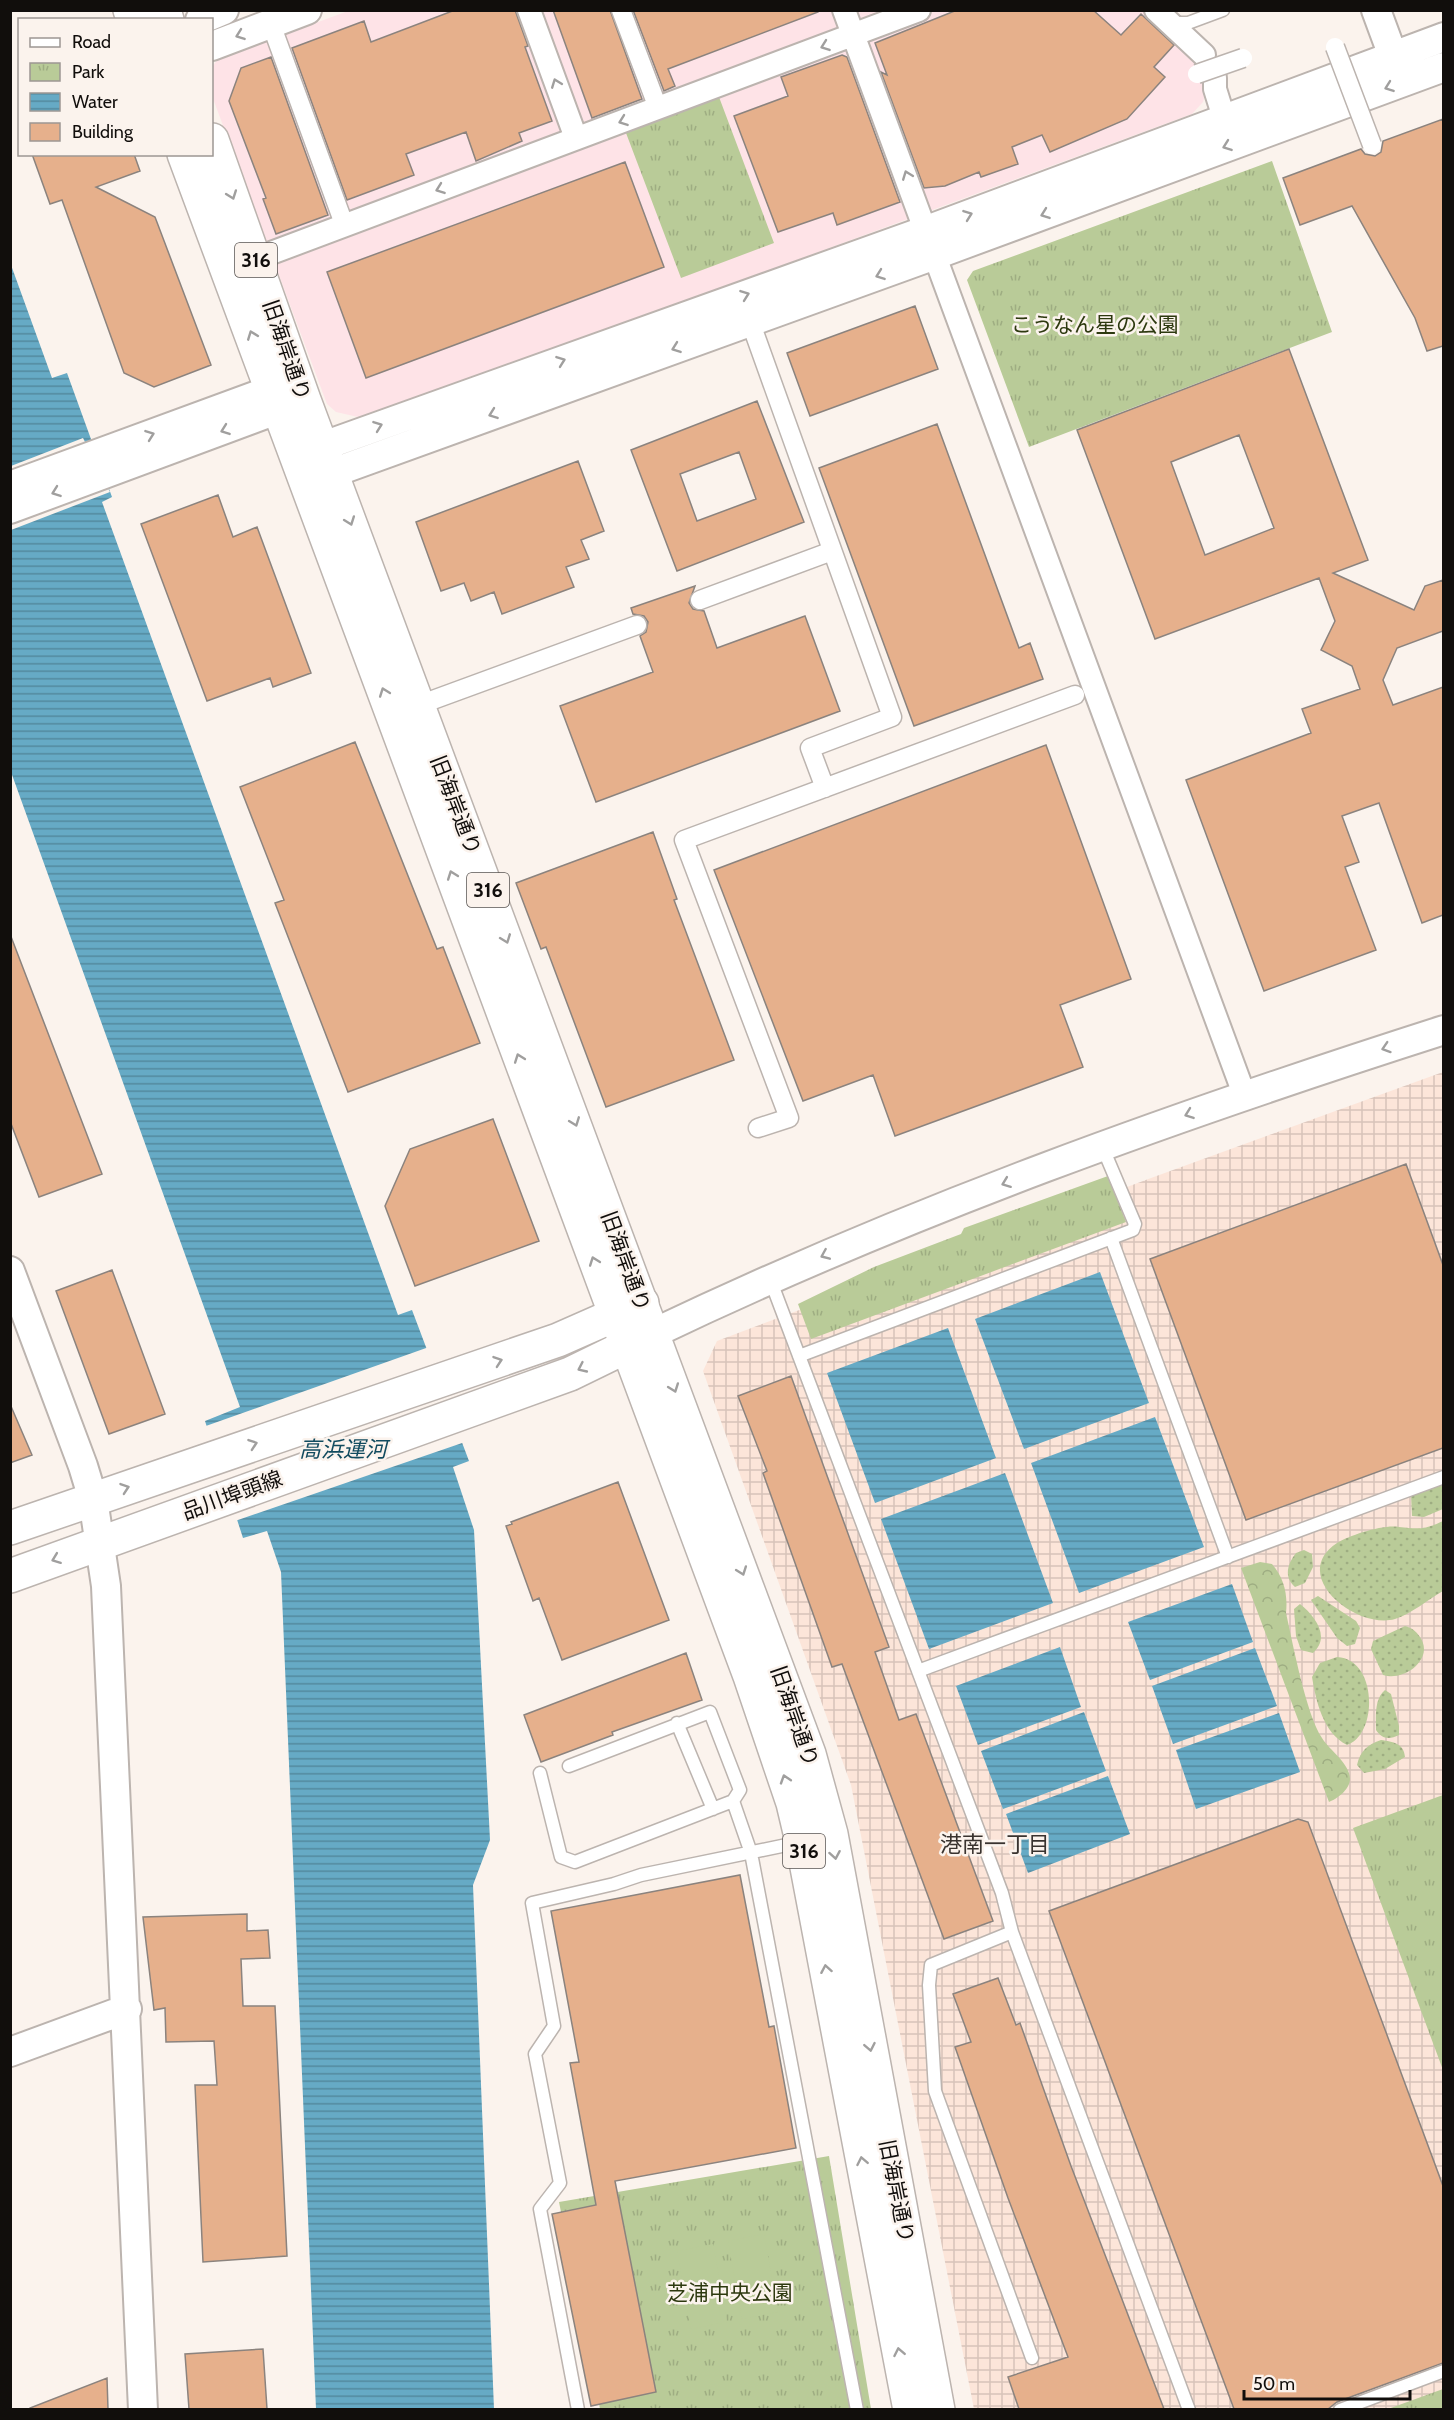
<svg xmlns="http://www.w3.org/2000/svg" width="1454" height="2420" viewBox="0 0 1454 2420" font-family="Cabin,'Noto Sans JP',sans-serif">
	<defs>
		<pattern id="industrial-grid" width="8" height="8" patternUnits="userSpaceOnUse" patternTransform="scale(1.5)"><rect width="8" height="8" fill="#fce5d9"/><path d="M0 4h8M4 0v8" fill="none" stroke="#d7c3b9"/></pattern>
		<pattern id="grass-dots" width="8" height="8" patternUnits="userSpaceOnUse" patternTransform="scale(1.5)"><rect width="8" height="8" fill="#b9cb98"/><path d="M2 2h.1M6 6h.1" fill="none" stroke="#9ead82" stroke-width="1.8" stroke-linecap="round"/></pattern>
		<pattern id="forest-crowns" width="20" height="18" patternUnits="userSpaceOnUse" patternTransform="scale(1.5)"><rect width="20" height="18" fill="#b9cb98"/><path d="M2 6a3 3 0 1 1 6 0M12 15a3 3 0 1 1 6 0" fill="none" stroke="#9ead82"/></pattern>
		<pattern id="park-tufts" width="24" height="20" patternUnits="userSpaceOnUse" patternTransform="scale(1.5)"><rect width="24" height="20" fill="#b9cb98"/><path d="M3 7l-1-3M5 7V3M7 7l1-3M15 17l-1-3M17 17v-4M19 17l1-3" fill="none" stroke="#9ead82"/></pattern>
		<pattern id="water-rules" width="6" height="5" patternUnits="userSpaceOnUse" patternTransform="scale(1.5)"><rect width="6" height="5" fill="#66aac5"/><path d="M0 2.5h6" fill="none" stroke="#53899e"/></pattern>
	</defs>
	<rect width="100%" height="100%" fill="#fbf3ed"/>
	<path fill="#fee3e7" d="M 1143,10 L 1198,61 L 1207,87 L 1203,102 L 1192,114 L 367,419 L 336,412 L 327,404 L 212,96 L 212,67 L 218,59 L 348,11 Z"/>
	<path fill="url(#industrial-grid)" d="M 1443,1072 L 1443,2409 L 974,2409 L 851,1785 L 703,1371 L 717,1341 L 1151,1178 Z"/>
	<path fill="url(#grass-dots)" d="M 1443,1483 L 1443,1509 L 1424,1517 L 1412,1516 L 1411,1495 Z
		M 1443,1521 L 1443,1591 C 1429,1599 1411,1614 1395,1619 C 1356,1630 1288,1575 1337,1543 C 1350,1535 1384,1524 1399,1527 C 1419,1529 1424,1530 1443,1521 Z
		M 1304,1550 L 1312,1554 L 1313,1567 L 1305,1583 L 1295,1587 C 1283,1577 1288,1563 1296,1553 Z
		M 1318,1596 L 1356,1621 L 1360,1628 L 1355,1644 L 1347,1646 L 1337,1638 L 1311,1600 Z
		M 1300,1604 C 1315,1616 1331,1637 1313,1653 L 1301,1650 L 1296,1636 L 1294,1609 Z
		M 1405,1626 C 1412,1628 1416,1631 1420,1637 C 1435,1659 1404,1682 1383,1675 L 1371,1649 L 1373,1641 Z
		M 1337,1657 C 1378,1659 1378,1735 1347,1745 C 1323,1733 1316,1701 1312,1677 L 1320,1663 Z
		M 1385,1690 L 1391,1694 L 1399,1726 L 1399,1735 C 1389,1740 1382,1739 1376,1730 C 1376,1717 1374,1699 1385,1690 Z
		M 1381,1740 C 1393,1742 1404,1743 1405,1757 L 1385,1769 L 1364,1773 L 1357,1765 C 1360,1751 1368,1744 1381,1740 Z"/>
	<path fill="url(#forest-crowns)" d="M 1260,1562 L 1272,1564 C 1284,1578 1288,1594 1286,1613 C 1293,1644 1306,1714 1322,1738 C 1329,1750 1351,1764 1350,1780 C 1349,1790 1337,1799 1329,1802 L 1241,1568 Z"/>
	<path fill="url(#park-tufts)" d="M 719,97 L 774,243 L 681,278 L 626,133 Z
		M 1272,161 L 1332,332 L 1029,447 L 967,280 L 973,271 Z
		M 1108,1176 L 1126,1222 L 811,1339 L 798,1304 L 874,1267 L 961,1234 L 964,1228 Z
		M 1443,1795 L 1444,1795 L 1443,2070 L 1353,1828 Z
		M 829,2156 L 871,2409 L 600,2409 L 559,2202 Z
		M 1443,2389 L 1443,2409 L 1388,2409 Z"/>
	<path fill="#b9cb98" d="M 764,2234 L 778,2312 L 742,2319 L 728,2241 Z
		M 713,2244 L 727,2322 L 691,2329 L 677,2251 Z"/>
	<path fill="url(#water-rules)" d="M 11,265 L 52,378 L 67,373 L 112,497 L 102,502 L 398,1315 L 412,1310 L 469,1461 L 453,1467 L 474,1530 L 490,1840 L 473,1885 L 494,2409 L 316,2409 L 281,1572 L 267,1531 L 243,1538 L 205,1421 L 240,1407 L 11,772 Z
		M 1100,1272 L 1149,1403 L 1024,1449 L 975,1319 Z
		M 948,1328 L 996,1458 L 875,1503 L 827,1373 Z
		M 1155,1417 L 1204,1547 L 1079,1593 L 1031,1463 Z
		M 1005,1473 L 1053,1603 L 929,1649 L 881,1519 Z
		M 1232,1584 L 1253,1642 L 1150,1680 L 1128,1622 Z
		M 1060,1647 L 1081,1707 L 978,1745 L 956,1686 Z
		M 1255,1648 L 1277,1706 L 1173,1744 L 1152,1686 Z
		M 1084,1712 L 1106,1771 L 1003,1809 L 981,1751 Z
		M 1279,1713 L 1300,1772 L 1196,1809 L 1176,1750 Z
		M 1108,1776 L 1130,1834 L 1028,1873 L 1006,1814 Z"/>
	<path fill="#fbf3ed" d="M 83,438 L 110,492 L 11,530 L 11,466 Z
		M 429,1347 L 465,1442 L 235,1521 L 203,1427 Z"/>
	<path fill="#e6b08c" stroke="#8b837e" stroke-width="1.5" fill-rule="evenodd" d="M 455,10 L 515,10 L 528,46 L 525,47 L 552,121 L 519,133 L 522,141 L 476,161 L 466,132 L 406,154 L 414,175 L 347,200 L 292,48 L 364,21 L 371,42 Z
		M 553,10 L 610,10 L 642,99 L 592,118 Z
		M 633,10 L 818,10 L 818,12 L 668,69 L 675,86 L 664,91 Z
		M 957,10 L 1093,10 L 1121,35 L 1141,14 L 1174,45 L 1154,67 L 1165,77 L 1127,119 L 1050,152 L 1042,135 L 1012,147 L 1018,164 L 981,177 L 979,172 L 945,186 L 924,188 L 881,72 L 887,75 L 875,43 Z
		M 842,55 L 847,57 L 900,202 L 837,225 L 833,213 L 778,232 L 734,116 L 788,96 L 781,77 Z
		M 271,57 L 328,215 L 276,234 L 263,199 L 266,198 L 229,101 L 241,68 Z
		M 1443,119 L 1443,346 L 1427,351 L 1415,318 L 1352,206 L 1300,225 L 1283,178 L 1361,149 L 1365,154 L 1375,156 L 1381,152 L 1383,141 Z
		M 32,154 L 134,154 L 140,171 L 96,187 L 155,217 L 211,365 L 154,387 L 124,373 L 62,200 L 50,204 Z
		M 625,162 L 664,267 L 366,378 L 327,272 Z
		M 915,306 L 938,369 L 810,416 L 787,353 Z
		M 1289,349 L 1368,560 L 1333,573 L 1414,610 L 1425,586 L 1443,580 L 1443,631 L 1397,648 L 1383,680 L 1393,705 L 1443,687 L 1443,915 L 1422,923 L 1379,803 L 1342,816 L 1359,862 L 1345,867 L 1376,950 L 1264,991 L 1186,780 L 1311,733 L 1302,709 L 1360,689 L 1352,666 L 1321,650 L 1335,621 L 1319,578 L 1155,639 L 1077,430 ZM 1239,435 L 1274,528 L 1205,555 L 1171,462 Z
		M 757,401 L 804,522 L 677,571 L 631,450 ZM 739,452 L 756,499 L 697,521 L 680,474 Z
		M 937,424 L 1019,648 L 1030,643 L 1043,679 L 914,726 L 819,468 Z
		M 578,461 L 604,531 L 581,540 L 589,559 L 566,567 L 574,587 L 502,614 L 494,592 L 471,601 L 464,583 L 441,591 L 416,522 Z
		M 218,495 L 233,537 L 257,527 L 311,673 L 273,687 L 270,678 L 207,701 L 141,524 Z
		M 695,586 L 689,603 L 693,609 L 704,611 L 717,648 L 805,616 L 840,711 L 596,802 L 560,706 L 653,672 L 640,636 L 646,632 L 648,622 L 644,616 L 633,614 L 631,608 Z
		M 355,742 L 437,949 L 443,947 L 480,1043 L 348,1092 L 275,903 L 284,900 L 240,787 Z
		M 1046,745 L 1131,979 L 1060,1005 L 1083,1067 L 895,1136 L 873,1075 L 803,1101 L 714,870 Z
		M 653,832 L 677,899 L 674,900 L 734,1060 L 606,1107 L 546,947 L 541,949 L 516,883 Z
		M 10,934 L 102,1174 L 39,1197 L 10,1121 Z
		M 493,1119 L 539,1241 L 415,1286 L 385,1206 L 410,1149 Z
		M 1406,1164 L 1443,1265 L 1443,1448 L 1246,1520 L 1150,1259 Z
		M 112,1270 L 165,1414 L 109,1434 L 56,1291 Z
		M 791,1376 L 889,1647 L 875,1652 L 899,1720 L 916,1714 L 993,1921 L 944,1939 L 842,1664 L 832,1667 L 763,1473 L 767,1471 L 738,1396 Z
		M 10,1404 L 32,1455 L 10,1463 Z
		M 618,1482 L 669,1620 L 562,1660 L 539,1598 L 533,1601 L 506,1526 L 512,1524 L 511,1522 Z
		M 686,1653 L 702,1700 L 612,1732 L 613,1735 L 541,1762 L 524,1715 Z
		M 1298,1819 L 1308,1822 L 1443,2186 L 1443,2363 L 1337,2402 L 1328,2409 L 1234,2409 L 1049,1911 Z
		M 740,1875 L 769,2027 L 774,2026 L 796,2148 L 615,2181 L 656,2392 L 591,2406 L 552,2214 L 596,2205 L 570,2063 L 579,2062 L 551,1911 Z
		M 247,1914 L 247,1931 L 268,1930 L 270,1958 L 241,1959 L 243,2006 L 275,2006 L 287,2256 L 203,2262 L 195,2085 L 217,2085 L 214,2041 L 166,2042 L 165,2008 L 154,2010 L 143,1917 Z
		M 998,1978 L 1016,2025 L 1020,2023 L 1071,2166 L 1164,2409 L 1019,2409 L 1008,2377 L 1068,2357 L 1008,2198 L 955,2047 L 971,2042 L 953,1994 Z
		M 263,2349 L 267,2409 L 189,2409 L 185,2354 Z
		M 107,2378 L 108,2409 L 30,2409 L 30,2408 Z"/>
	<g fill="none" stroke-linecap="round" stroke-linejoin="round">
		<g stroke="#bcb4af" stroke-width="15">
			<path id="service" d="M 1172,23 L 1188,23 L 1223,10
				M 1111,1238 L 1228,1557
				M 770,1279 L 1002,1893 L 1012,1932 L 1189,2410
				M 799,1356 L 1133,1230 L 1135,1224 L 1102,1146
				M 918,1671 L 1444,1477
				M 677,1723 L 713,1809
				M 569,1766 L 710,1712 L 740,1790 L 733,1801
				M 540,1773 L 561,1857 L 575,1862 L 733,1801 L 751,1853 L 857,2410
				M 1012,1932 L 931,1965 L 929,1985 L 935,2091 L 1032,2358
				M 578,2410 L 540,2209 L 560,2183 L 535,2054 L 554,2026 L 532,1903 L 614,1884 L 641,1875 L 801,1842
				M 1340,2410 L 1444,2371"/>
		</g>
		<g stroke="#bcb4af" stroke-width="21">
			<path id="pedestrian" d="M 621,10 L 658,108
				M 271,24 L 344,224
				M 750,321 L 892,717 L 810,748 L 825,788
				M 700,600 L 832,551
				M 419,705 L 637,625
				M 758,1128 L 789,1118 L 684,840 L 1075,695"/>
		</g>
		<g stroke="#bcb4af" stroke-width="26">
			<path id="minor" d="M 529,10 L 576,138
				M 844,10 L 1244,1094
				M 1156,10 L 1204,55
				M 1215,78 L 1215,89 L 1224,118
				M 255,259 L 919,10"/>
		</g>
		<g stroke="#bcb4af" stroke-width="32">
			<path id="tertiary" d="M 1376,10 L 1393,56
				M 200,20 L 224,10
				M 212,46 L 307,10
				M 301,454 L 927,230 L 1444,37
				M 310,481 L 935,255 L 1444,67
				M 10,486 L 293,382
				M 10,509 L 298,402
				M 10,1271 L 83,1466 L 93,1499 L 106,1586 L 143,2410
				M 654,1333 C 909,1211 1175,1116 1444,1030
				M 10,2052 L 127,2009"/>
		</g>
		<g stroke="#bcb4af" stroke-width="36">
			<path id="secondary" d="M 10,1528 L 558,1340 L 642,1303
				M 10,1576 L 570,1374 L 652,1334"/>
		</g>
		<g stroke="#bcb4af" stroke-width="36">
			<path id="primary" d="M 130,10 L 134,20
				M 164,10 L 167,20
				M 212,140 L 304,400 L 809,1754 L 831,1834 L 938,2410
				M 184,154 L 750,1676 L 793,1803 L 802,1841 L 910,2410"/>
		</g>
		<use href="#service" stroke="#fff" stroke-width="12"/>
		<use href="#pedestrian" stroke="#fff" stroke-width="18"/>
		<use href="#minor" stroke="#fff" stroke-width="22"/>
		<use href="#tertiary" stroke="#fff" stroke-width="28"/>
		<use href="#secondary" stroke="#fff" stroke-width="33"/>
		<use href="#primary" stroke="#fff" stroke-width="33"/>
		<g stroke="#bcb4af" stroke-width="21" stroke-linecap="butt">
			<path id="pedestrian-bridge" d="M 1335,47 L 1372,145
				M 1197,74 L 1243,58"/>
		</g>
		<use href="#pedestrian-bridge" stroke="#fff" stroke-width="18"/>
	</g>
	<defs><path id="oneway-chevron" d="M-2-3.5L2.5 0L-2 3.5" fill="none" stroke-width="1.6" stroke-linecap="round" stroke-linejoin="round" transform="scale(1.5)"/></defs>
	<g stroke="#a09f9e">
		<use href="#oneway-chevron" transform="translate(240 35) rotate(160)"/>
		<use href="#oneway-chevron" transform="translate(825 46) rotate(160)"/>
		<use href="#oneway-chevron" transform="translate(556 83) rotate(-111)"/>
		<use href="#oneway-chevron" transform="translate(1389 87) rotate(160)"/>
		<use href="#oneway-chevron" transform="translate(623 121) rotate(160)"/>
		<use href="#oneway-chevron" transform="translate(1227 146) rotate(160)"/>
		<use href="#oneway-chevron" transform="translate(907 175) rotate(-111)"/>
		<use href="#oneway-chevron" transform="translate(440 189) rotate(160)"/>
		<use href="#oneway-chevron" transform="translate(232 195) rotate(70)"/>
		<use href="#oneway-chevron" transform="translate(1045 214) rotate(160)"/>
		<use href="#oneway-chevron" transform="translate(968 215) rotate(-20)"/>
		<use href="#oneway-chevron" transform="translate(880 275) rotate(160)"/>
		<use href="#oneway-chevron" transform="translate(745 295) rotate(-20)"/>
		<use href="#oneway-chevron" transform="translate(252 335) rotate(-111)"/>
		<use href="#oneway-chevron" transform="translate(676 348) rotate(160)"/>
		<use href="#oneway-chevron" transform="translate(561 361) rotate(-20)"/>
		<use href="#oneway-chevron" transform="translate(493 414) rotate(160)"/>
		<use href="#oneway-chevron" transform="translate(378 426) rotate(-20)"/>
		<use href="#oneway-chevron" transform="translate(225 430) rotate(160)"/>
		<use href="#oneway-chevron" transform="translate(150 435) rotate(-20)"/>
		<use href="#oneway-chevron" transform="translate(56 492) rotate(160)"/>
		<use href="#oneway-chevron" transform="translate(350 521) rotate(70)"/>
		<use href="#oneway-chevron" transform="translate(384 692) rotate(-110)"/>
		<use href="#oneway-chevron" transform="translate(452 875) rotate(-110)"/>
		<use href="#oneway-chevron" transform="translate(506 939) rotate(69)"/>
		<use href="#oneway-chevron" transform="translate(1386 1048) rotate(162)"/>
		<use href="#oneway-chevron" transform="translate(519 1058) rotate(-110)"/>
		<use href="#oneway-chevron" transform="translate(1189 1114) rotate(160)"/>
		<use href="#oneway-chevron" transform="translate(575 1122) rotate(69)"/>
		<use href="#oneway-chevron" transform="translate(1006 1183) rotate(159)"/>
		<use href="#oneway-chevron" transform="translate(825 1255) rotate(157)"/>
		<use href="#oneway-chevron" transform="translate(594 1261) rotate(-110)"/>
		<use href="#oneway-chevron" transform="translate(498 1361) rotate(-19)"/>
		<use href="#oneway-chevron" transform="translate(582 1368) rotate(155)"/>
		<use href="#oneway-chevron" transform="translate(674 1388) rotate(70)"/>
		<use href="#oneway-chevron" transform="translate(253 1444) rotate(-19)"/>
		<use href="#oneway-chevron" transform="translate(125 1488) rotate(-19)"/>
		<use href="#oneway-chevron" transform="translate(56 1559) rotate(159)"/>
		<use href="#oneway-chevron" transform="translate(742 1571) rotate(70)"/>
		<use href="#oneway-chevron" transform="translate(785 1779) rotate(-108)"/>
		<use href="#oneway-chevron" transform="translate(835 1855) rotate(80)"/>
		<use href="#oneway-chevron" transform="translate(826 1969) rotate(-100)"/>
		<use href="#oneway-chevron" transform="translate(870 2047) rotate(79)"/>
		<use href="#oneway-chevron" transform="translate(862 2161) rotate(-101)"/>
		<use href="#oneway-chevron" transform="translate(899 2352) rotate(-101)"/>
	</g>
	<g text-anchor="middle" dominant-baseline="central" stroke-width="5" stroke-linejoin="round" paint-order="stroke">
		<g fill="#fbf3ed" stroke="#575350" stroke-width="1.5">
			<rect x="235" y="243" width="42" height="34" rx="4.5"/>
			<rect x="467" y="873" width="42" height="34" rx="4.5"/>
			<rect x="783" y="1834" width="42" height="34" rx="4.5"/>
		</g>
		<g font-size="20" font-weight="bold" fill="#110e0c">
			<text x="256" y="260">316</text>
			<text x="488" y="890">316</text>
			<text x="804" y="1851">316</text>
		</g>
		<g font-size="21" fill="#2d390f" stroke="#fbf3ed">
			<text x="1095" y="324">こうなん星の公園</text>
			<text x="730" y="2292">芝浦中央公園</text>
		</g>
		<g font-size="21" fill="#110e0c" stroke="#fbf3ed">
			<text transform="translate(287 350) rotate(71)">旧海岸通り</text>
			<text transform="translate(456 805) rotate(69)">旧海岸通り</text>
			<text transform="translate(626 1261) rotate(70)">旧海岸通り</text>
			<text transform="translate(232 1495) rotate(-20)">品川埠頭線</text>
			<text transform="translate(795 1716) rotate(71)">旧海岸通り</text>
			<text transform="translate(897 2191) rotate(79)">旧海岸通り</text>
		</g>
		<g font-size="22" font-style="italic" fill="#114b5f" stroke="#fbf3ed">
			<text x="343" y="1449">高浜運河</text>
		</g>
		<g font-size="22" fill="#39332f" stroke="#fbf3ed">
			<text x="995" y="1844">港南一丁目</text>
		</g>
	</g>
	<rect width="1454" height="2420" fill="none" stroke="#110e0c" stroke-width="24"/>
	<rect x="18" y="18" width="195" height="138" fill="#fbf3ed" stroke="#9d9793" stroke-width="1.5"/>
	<rect x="30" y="38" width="30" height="9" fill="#ffffff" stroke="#9d9793" stroke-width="1.5"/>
	<text x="72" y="48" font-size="18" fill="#110e0c">Road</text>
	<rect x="30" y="63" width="30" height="18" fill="url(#park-tufts)" stroke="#9d9793" stroke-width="1.5"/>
	<text x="72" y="78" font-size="18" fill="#110e0c">Park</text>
	<rect x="30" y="93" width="30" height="18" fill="url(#water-rules)" stroke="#9d9793" stroke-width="1.5"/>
	<text x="72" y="108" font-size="18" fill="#110e0c">Water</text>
	<rect x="30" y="123" width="30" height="18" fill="#e6b08c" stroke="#9d9793" stroke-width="1.5"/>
	<text x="72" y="138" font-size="18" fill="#110e0c">Building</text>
	<path d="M1244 2390v9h166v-9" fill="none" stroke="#110e0c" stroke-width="3"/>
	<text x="1253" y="2390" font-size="18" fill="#110e0c" stroke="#fbf3ed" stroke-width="4.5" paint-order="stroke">50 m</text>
</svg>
